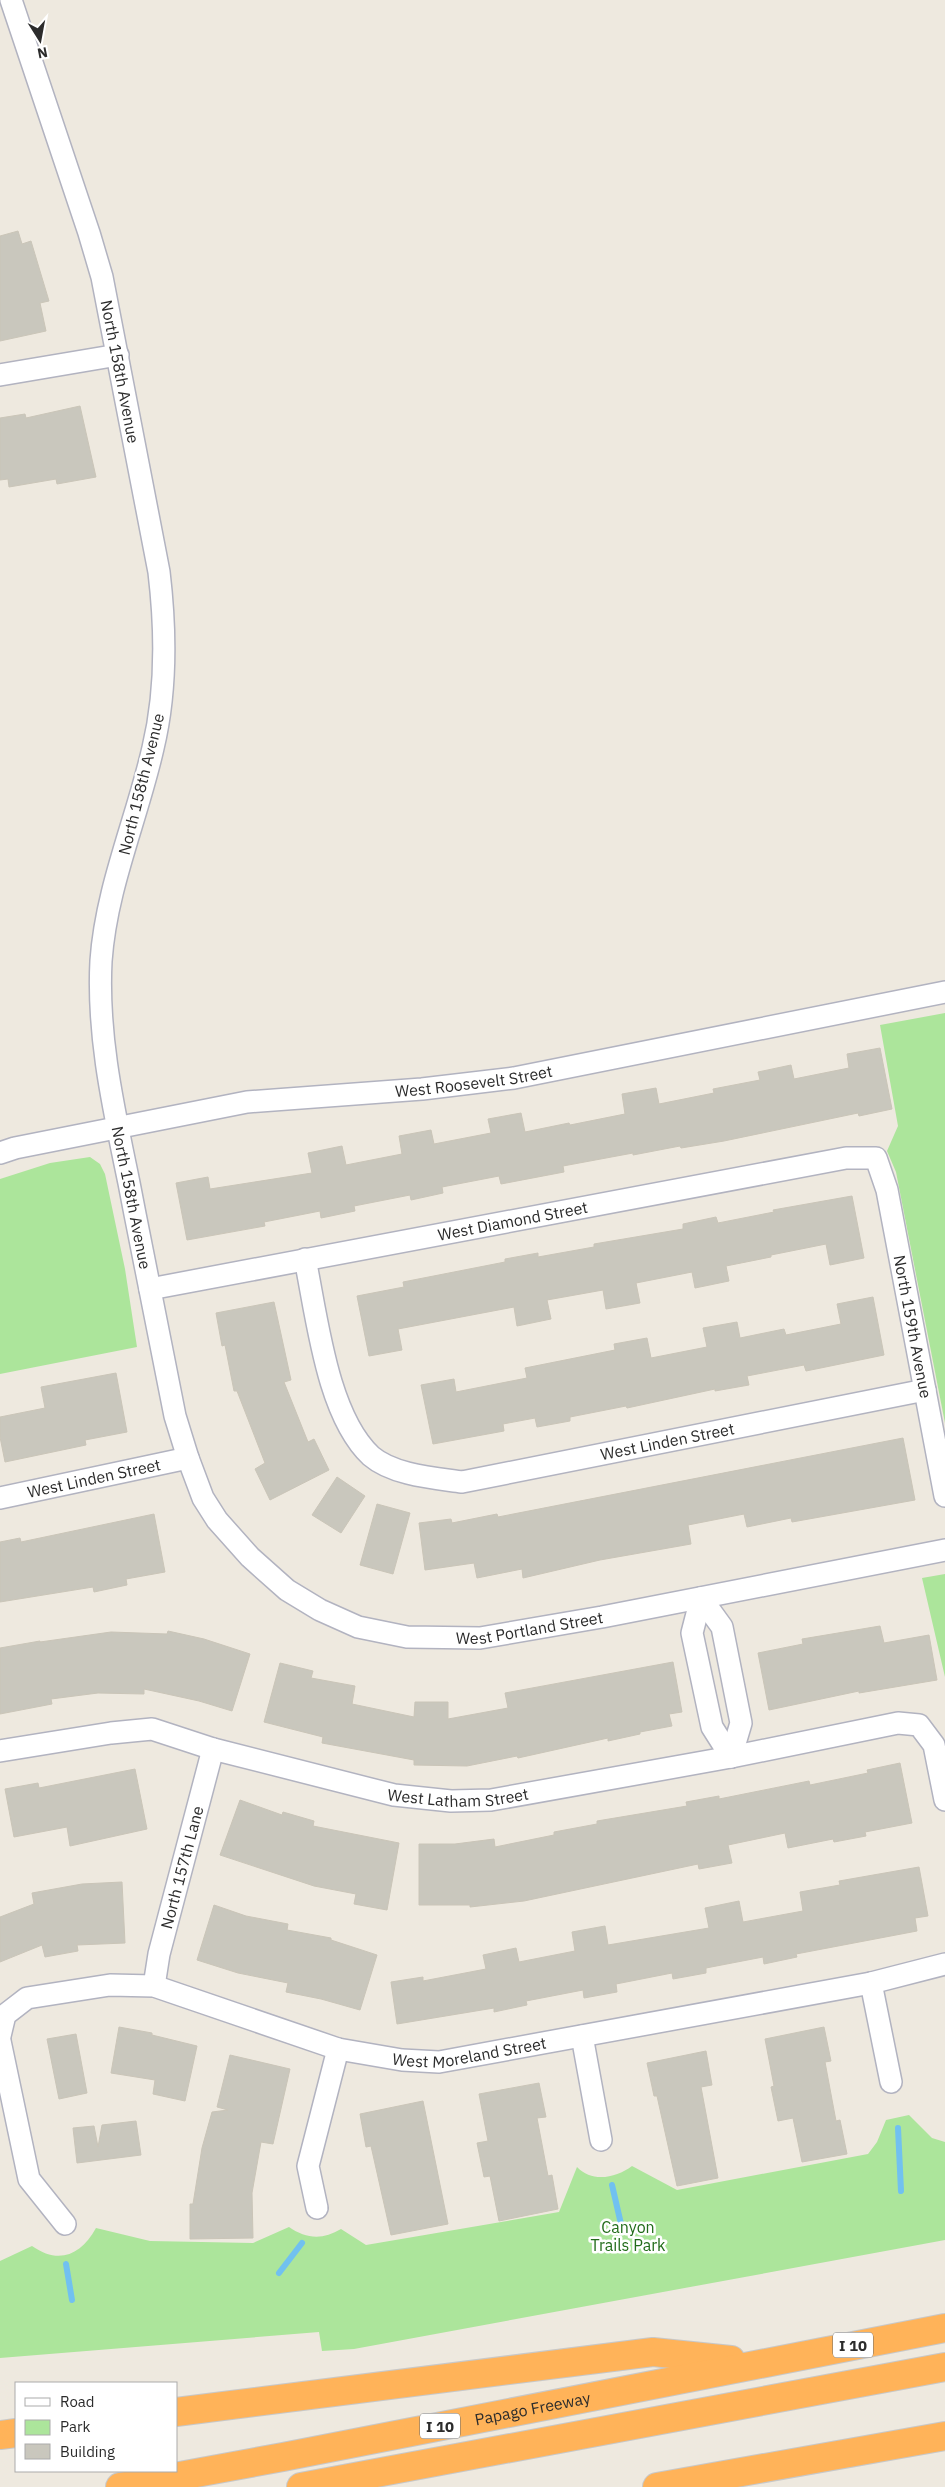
<svg xmlns="http://www.w3.org/2000/svg" width="945" height="2487" viewBox="0 0 945 2487" font-family="'IBM Plex Sans',sans-serif">
	<rect width="100%" height="100%" fill="#eee9df"/>
	<path fill="#ace59b" d="M 945,1013 L 945,1423 L 896,1172 L 887,1151 L 898,1126 L 880,1025 Z
		M 90,1157 L 100,1164 L 105,1174 L 125,1269 L 137,1347 L 0,1374 L 0,1179 L 50,1163 Z
		M 945,1574 L 945,1677 L 922,1578 Z
		M 909,2115 L 932,2138 L 945,2142 L 945,2240 L 354,2349 L 322,2351 L 319,2332 L 0,2358 L 0,2261 L 32,2246 C 59,2265 81,2255 96,2228 L 150,2241 L 253,2243 L 289,2227 C 306,2239 323,2240 341,2229 L 366,2245 L 559,2212 L 577,2167 C 592,2183 616,2178 632,2166 L 677,2190 L 868,2154 L 877,2142 L 886,2120 Z"/>
	<g fill="none" stroke-linecap="round" stroke-linejoin="round">
		<path stroke="#71c1f0" stroke-width="6" d="M 898,2128 L 901,2191
			M 612,2185 L 621,2224
			M 66,2264 L 72,2300
			M 279,2273 L 302,2243"/>
	</g>
	<path fill="#c9c7bd" stroke="#cac5b8" d="M 18,231 L 22,244 L 31,241 L 49,301 L 40,303 L 46,331 L 0,341 L 0,236 Z
		M 80,406 L 96,477 L 57,484 L 56,479 L 9,487 L 8,479 L 0,480 L 0,418 L 25,414 L 26,418 Z
		M 880,1048 L 892,1109 L 859,1116 L 858,1113 L 724,1141 L 681,1148 L 680,1146 L 633,1155 L 633,1153 L 563,1166 L 564,1172 L 501,1184 L 499,1176 L 442,1187 L 443,1193 L 411,1200 L 410,1195 L 354,1206 L 355,1211 L 321,1218 L 320,1211 L 264,1222 L 265,1226 L 187,1240 L 176,1183 L 208,1177 L 210,1189 L 312,1173 L 308,1153 L 342,1146 L 346,1165 L 402,1154 L 399,1136 L 431,1130 L 434,1144 L 491,1133 L 488,1119 L 521,1113 L 525,1132 L 569,1123 L 570,1125 L 625,1114 L 622,1094 L 656,1088 L 659,1104 L 714,1093 L 713,1089 L 760,1080 L 758,1072 L 791,1065 L 794,1079 L 849,1068 L 847,1054 Z
		M 852,1196 L 864,1258 L 830,1265 L 826,1244 L 771,1255 L 771,1257 L 726,1266 L 729,1281 L 695,1288 L 692,1272 L 636,1283 L 640,1303 L 606,1309 L 603,1290 L 547,1300 L 551,1319 L 517,1326 L 514,1307 L 398,1329 L 402,1350 L 369,1356 L 357,1296 L 404,1287 L 403,1282 L 505,1262 L 505,1259 L 538,1253 L 538,1257 L 594,1247 L 594,1244 L 683,1229 L 683,1224 L 716,1217 L 718,1223 L 774,1212 L 773,1210 Z
		M 873,1297 L 884,1355 L 806,1371 L 804,1365 L 747,1376 L 749,1385 L 715,1391 L 715,1389 L 627,1408 L 626,1406 L 570,1417 L 570,1421 L 537,1427 L 535,1418 L 503,1424 L 504,1431 L 433,1444 L 421,1385 L 454,1379 L 456,1392 L 527,1378 L 525,1368 L 615,1350 L 614,1344 L 647,1338 L 651,1358 L 707,1347 L 703,1328 L 737,1322 L 740,1338 L 784,1329 L 786,1335 L 841,1324 L 837,1304 Z
		M 274,1302 L 291,1380 L 284,1382 L 308,1442 L 314,1439 L 329,1470 L 270,1500 L 255,1469 L 265,1463 L 237,1391 L 234,1391 L 225,1345 L 222,1346 L 216,1313 Z
		M 116,1373 L 127,1432 L 85,1440 L 86,1445 L 5,1462 L 0,1437 L 0,1417 L 45,1408 L 41,1387 Z
		M 903,1438 L 915,1500 L 792,1522 L 791,1518 L 747,1527 L 744,1514 L 688,1525 L 691,1544 L 600,1560 L 523,1578 L 522,1569 L 477,1578 L 474,1563 L 425,1570 L 419,1523 L 451,1519 L 452,1523 L 497,1514 L 498,1517 Z
		M 337,1477 L 365,1496 L 341,1533 L 312,1515 Z
		M 377,1504 L 410,1513 L 393,1574 L 360,1565 Z
		M 154,1514 L 165,1572 L 126,1579 L 127,1585 L 94,1592 L 93,1587 L 0,1602 L 0,1542 L 20,1538 L 21,1542 Z
		M 880,1626 L 884,1643 L 929,1635 L 937,1680 L 859,1693 L 859,1691 L 769,1710 L 758,1653 L 803,1644 L 802,1639 Z
		M 168,1631 L 204,1639 L 250,1654 L 232,1711 L 199,1701 L 144,1689 L 144,1694 L 98,1693 L 51,1699 L 52,1704 L 0,1714 L 0,1648 L 40,1641 L 40,1642 L 111,1632 L 167,1634 Z
		M 673,1662 L 682,1712 L 669,1714 L 672,1726 L 640,1732 L 640,1734 L 608,1741 L 608,1738 L 518,1758 L 517,1756 L 467,1766 L 414,1765 L 414,1760 L 322,1743 L 323,1737 L 264,1722 L 280,1663 L 313,1671 L 311,1678 L 355,1686 L 352,1704 L 414,1717 L 415,1702 L 448,1702 L 448,1719 L 508,1708 L 505,1693 Z
		M 900,1763 L 912,1823 L 865,1832 L 866,1836 L 834,1842 L 833,1839 L 788,1848 L 785,1833 L 728,1845 L 732,1863 L 699,1869 L 698,1864 L 524,1901 L 470,1907 L 470,1905 L 419,1905 L 419,1844 L 455,1844 L 494,1839 L 495,1847 L 554,1835 L 554,1832 L 597,1824 L 597,1821 L 687,1806 L 686,1802 L 719,1796 L 719,1799 L 809,1781 L 810,1785 L 868,1773 L 867,1770 Z
		M 135,1769 L 147,1829 L 70,1846 L 67,1827 L 14,1837 L 5,1789 L 38,1783 L 39,1788 Z
		M 240,1800 L 282,1815 L 283,1812 L 314,1821 L 313,1826 L 399,1843 L 387,1910 L 354,1904 L 356,1894 L 314,1886 L 220,1855 Z
		M 919,1867 L 928,1916 L 915,1918 L 917,1931 L 796,1954 L 797,1957 L 764,1964 L 763,1957 L 706,1968 L 706,1973 L 673,1979 L 672,1973 L 616,1984 L 617,1992 L 584,1998 L 583,1990 L 526,2001 L 527,2005 L 494,2012 L 494,2008 L 397,2024 L 391,1982 L 423,1977 L 423,1981 L 486,1969 L 483,1955 L 516,1948 L 519,1962 L 575,1951 L 572,1932 L 605,1926 L 608,1945 L 709,1928 L 705,1908 L 739,1901 L 743,1922 L 803,1911 L 800,1892 L 840,1885 L 839,1881 Z
		M 122,1882 L 125,1943 L 77,1945 L 78,1951 L 45,1957 L 42,1945 L 0,1962 L 0,1917 L 34,1904 L 32,1893 L 82,1884 Z
		M 214,1905 L 246,1916 L 288,1924 L 287,1930 L 331,1938 L 331,1940 L 377,1955 L 360,2010 L 321,1999 L 286,1992 L 288,1983 L 238,1973 L 197,1960 Z
		M 119,2027 L 152,2033 L 152,2035 L 197,2046 L 185,2101 L 153,2094 L 155,2080 L 111,2073 Z
		M 824,2027 L 831,2061 L 825,2062 L 836,2121 L 840,2120 L 847,2154 L 802,2162 L 793,2118 L 778,2121 L 771,2087 L 774,2086 L 765,2039 Z
		M 76,2034 L 87,2093 L 59,2099 L 47,2039 Z
		M 706,2051 L 712,2085 L 701,2087 L 718,2178 L 677,2186 L 657,2096 L 654,2096 L 647,2063 Z
		M 230,2055 L 290,2069 L 273,2144 L 261,2142 L 252,2193 L 253,2238 L 190,2239 L 190,2204 L 193,2204 L 202,2148 L 212,2112 L 228,2110 L 217,2107 Z
		M 539,2083 L 546,2117 L 537,2118 L 548,2176 L 552,2175 L 558,2209 L 499,2221 L 490,2176 L 484,2177 L 477,2143 L 488,2141 L 479,2094 Z
		M 423,2101 L 448,2224 L 391,2235 L 371,2146 L 366,2147 L 360,2114 Z
		M 136,2121 L 141,2155 L 77,2163 L 73,2128 L 94,2126 L 98,2147 L 102,2125 Z"/>
	<g fill="none" stroke-linecap="round" stroke-linejoin="round">
		<g stroke="#b2b3c0" stroke-width="24">
			<g id="minor">
				<path id="s1" d="M 11,0 L 89,233 L 102,277 L 159,572 C 166,631 167,690 153,748 C 137,819 106,888 101,961 C 97,1037 114,1110 129,1183 C 144,1261 160,1339 175,1416 L 188,1458 L 203,1498 L 217,1520 L 250,1557 L 287,1590 L 320,1610 L 358,1627 L 407,1637 L 480,1638 L 602,1617 L 945,1550"/>
				<path d="M 0,375 L 118,355"/>
				<path id="s2" d="M 0,1153 L 15,1148 L 247,1102 L 422,1089 L 514,1078 L 945,992"/>
				<path id="s3" d="M 305,1259 C 317,1317 327,1415 371,1456 C 393,1475 434,1478 462,1482 L 925,1390"/>
				<path id="s4" d="M 150,1289 L 846,1158 L 876,1158 L 887,1190 L 945,1496"/>
				<path id="s5" d="M 0,1498 L 188,1458"/>
				<path d="M 701,1598 L 722,1627 L 741,1723 L 731,1757"/>
				<path d="M 701,1598 L 692,1633 L 712,1727 L 731,1757"/>
				<path id="s6" d="M 0,1751 L 111,1733 L 152,1729 L 213,1749 L 394,1795 L 451,1801 L 491,1800 L 731,1757 L 898,1723 L 919,1725 L 934,1745 L 945,1800"/>
				<path d="M 871,1983 L 891,2082"/>
				<path id="s7" d="M 154,1986 L 159,1954 L 213,1749"/>
				<path id="s8" d="M 0,2036 L 5,2015 L 27,1998 L 110,1985 L 154,1986 L 338,2049 L 402,2060 L 439,2062 L 871,1983 L 945,1964"/>
				<path d="M 582,2036 L 601,2140"/>
				<path d="M 0,2041 L 29,2179 L 65,2224"/>
				<path d="M 317,2208 L 308,2166 L 338,2049"/>
			</g>
		</g>
		<g stroke="#c8c8c8" stroke-width="30">
			<g id="highway">
				<path d="M 176,2412 L 653,2352 L 731,2360"/>
				<path d="M 0,2435 L 16,2433"/>
				<path id="s9" d="M 120,2487 L 283,2457 L 945,2328"/>
				<path d="M 301,2487 L 945,2367"/>
				<path d="M 657,2487 L 945,2436"/>
			</g>
		</g>
		<use href="#minor" stroke="#fff" stroke-width="21"/>
		<use href="#highway" stroke="#ffb359" stroke-width="28"/>
	</g>
	<g text-anchor="middle" dominant-baseline="central" stroke-width="5" stroke-linejoin="round" paint-order="stroke">
		<g fill="#fff" stroke="#6b6b6b" stroke-width="1">
			<rect x="833" y="2332.5" width="40" height="25" rx="4"/>
			<rect x="420" y="2413.5" width="40" height="25" rx="4"/>
		</g>
		<g font-size="15" font-weight="bold" fill="#2c2c2c">
			<text x="853" y="2345">I 10</text>
			<text x="440" y="2426">I 10</text>
		</g>
		<g font-size="16" fill="#2c2c2c" stroke="#fff">
			<text stroke="none"><textPath href="#s1" startOffset="388">North 158th Avenue</textPath></text>
			<text transform="translate(141 784) rotate(-76)">North 158th Avenue</text>
			<text stroke="none"><textPath href="#s2" startOffset="480">West Roosevelt Street</textPath></text>
			<text stroke="none"><textPath href="#s1" startOffset="1228">North 158th Avenue</textPath></text>
			<text stroke="none"><textPath href="#s4" startOffset="369">West Diamond Street</textPath></text>
			<text stroke="none"><textPath href="#s4" startOffset="911">North 159th Avenue</textPath></text>
			<text stroke="none"><textPath href="#s3" startOffset="516">West Linden Street</textPath></text>
			<text stroke="none"><textPath href="#s5" startOffset="96">West Linden Street</textPath></text>
			<text stroke="none"><textPath href="#s1" startOffset="1916">West Portland Street</textPath></text>
			<text stroke="none"><textPath href="#s6" startOffset="469">West Latham Street</textPath></text>
			<text stroke="none"><textPath href="#s7" startOffset="122">North 157th Lane</textPath></text>
			<text stroke="none"><textPath href="#s8" startOffset="505">West Moreland Street</textPath></text>
			<text stroke="none"><textPath href="#s9" startOffset="420">Papago Freeway</textPath></text>
		</g>
		<g font-size="16" fill="#226c1a" stroke="#fff">
			<text x="628" y="2227">Canyon<tspan x="628" dy="18">Trails Park</tspan></text>
		</g>
	</g>
	<rect x="15" y="2382" width="162" height="90" fill="#ffffff" stroke="#ababab"/>
	<rect x="25" y="2398" width="25" height="8" fill="#ffffff" stroke="#ababab"/>
	<text x="60" y="2407" font-size="15" fill="#2c2c2c">Road</text>
	<rect x="25" y="2420" width="25" height="15" fill="#ace59b" stroke="#ababab"/>
	<text x="60" y="2432" font-size="15" fill="#2c2c2c">Park</text>
	<rect x="25" y="2444" width="25" height="15" fill="#c9c7bd" stroke="#ababab"/>
	<text x="60" y="2457" font-size="15" fill="#2c2c2c">Building</text>
	<g transform="translate(40 40) rotate(169)" stroke="#ffffff" stroke-width="4" paint-order="stroke">
	<path d="M0-4L9 19L0 12L-9 19Z" fill="#2c2c2c"/>
	<text y="-8" font-size="14" font-weight="bold" text-anchor="middle" fill="#2c2c2c">N</text>
	</g>
</svg>
